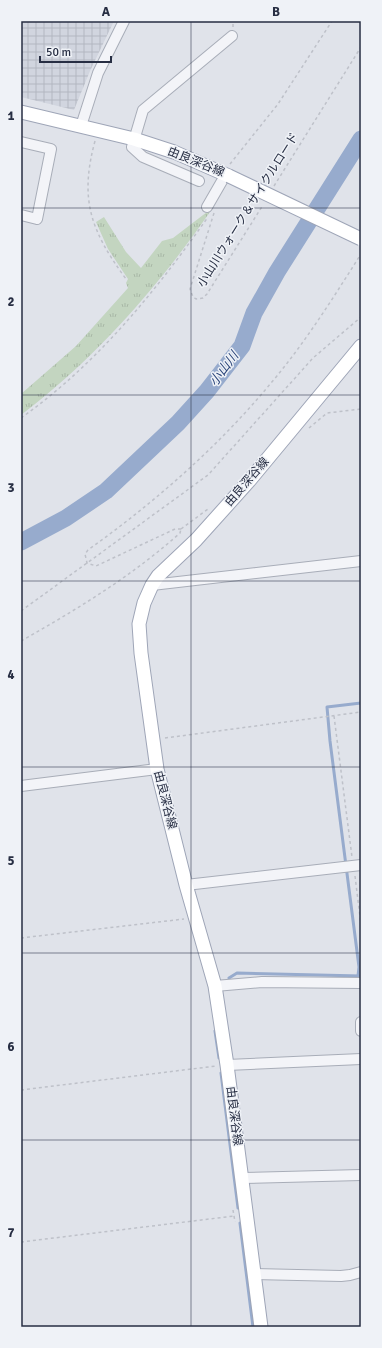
<svg xmlns="http://www.w3.org/2000/svg" width="382" height="1348" viewBox="0 0 382 1348" font-family="Signika,'Noto Sans JP',sans-serif">
	<defs>
		<pattern id="industrial-grid" width="8" height="8" patternUnits="userSpaceOnUse"><rect width="8" height="8" fill="#d1d5df"/><path d="M0 4h8M4 0v8" fill="none" stroke="#b3b7c1"/></pattern>
		<pattern id="grass-tufts" width="24" height="20" patternUnits="userSpaceOnUse"><rect width="24" height="20" fill="#c3d5c0"/><path d="M3 7l-1-3M5 7V3M7 7l1-3M15 17l-1-3M17 17v-4M19 17l1-3" fill="none" stroke="#a8b7a6"/></pattern>
	</defs>
	<rect width="100%" height="100%" fill="#e0e3ea"/>
	<path fill="url(#industrial-grid)" d="M 21,21 L 114,21 L 90,71 L 74,110 L 21,97 Z"/>
	<path fill="url(#grass-tufts)" d="M 207,212 L 210,212 C 157,288 96,358 21,415 L 21,394 L 76,346 L 128,288 L 126,283 L 128,279 L 108,249 L 96,222 L 104,217 L 126,252 L 141,268 L 162,241 L 173,238 Z"/>
	<g fill="none" stroke-linecap="round" stroke-linejoin="round">
		<path stroke="#97abcd" stroke-width="3" d="M 358,976 L 359,967 L 330,741 L 327,707 L 361,703
			M 229,978 L 237,973 L 361,976
			M 215,1031 L 219,1058
			M 221,1073 L 238,1208
			M 240,1223 L 253,1327"/>
		<path stroke="#97abcd" stroke-width="17" d="M 21,542 L 66,518 L 106,491 L 178,423 L 207,391 L 242,346 L 254,313 L 277,272 L 361,139"/>
		<g stroke="#a8adb8" stroke-width="12">
			<path id="minor" d="M 81,126 L 98,73 L 124,21
				M 21,142 L 51,149 L 37,219 L 21,215
				M 199,181 L 143,157 L 132,147 L 143,110 L 232,36
				M 207,207 L 226,174
				M 152,585 L 361,561
				M 21,786 L 157,769
				M 186,885 L 361,865
				M 215,986 L 262,982 L 361,983
				M 361,1022 L 361,1031
				M 227,1065 L 361,1059
				M 242,1178 L 361,1175
				M 253,1274 L 341,1276 L 350,1275 L 361,1272"/>
		</g>
		<g stroke="#9ea5b7" stroke-width="15">
			<path id="major" d="M 21,112 L 134,139 L 174,152 L 229,176
				M 261,1327 L 227,1065 L 215,986 L 186,885 L 157,769 L 141,653 L 139,624 L 144,603 L 152,585 L 158,576 L 196,540 L 249,481 L 361,346"/>
		</g>
		<path stroke="#bec1c9" stroke-width="1.5" stroke-dasharray="3 3" stroke-linecap="butt" d="M 233,27 L 233,21
			M 95,141 C 79,200 91,231 126,279
			M 230,164 L 278,104 L 332,21
			M 274,186 L 361,47
			M 214,213 L 190,289 L 193,297 L 196,299 L 203,298 L 207,294 L 263,205
			M 21,418 C 97,364 155,292 208,217
			M 309,428 L 327,413 L 361,409
			M 181,529 L 175,529 L 96,566 L 87,563 L 85,554 L 88,550 C 155,502 218,447 271,383 C 305,343 333,298 361,254
			M 181,529 L 208,509
			M 21,611 L 208,475 L 313,358 L 361,317
			M 21,641 C 76,610 132,576 180,533 L 181,529
			M 334,716 L 352,857
			M 165,738 L 361,712
			M 355,876 L 361,925
			M 21,938 L 184,919
			M 21,1090 L 216,1066
			M 233,1210 L 235,1222
			M 21,1242 L 234,1216"/>
		<use href="#minor" stroke="#f3f4f8" stroke-width="10"/>
		<use href="#major" stroke="#fff" stroke-width="13"/>
		<g stroke="#9ea5b7" stroke-width="15" stroke-linecap="butt">
			<path id="major-bridge" d="M 229,176 L 361,239"/>
		</g>
		<use href="#major-bridge" stroke="#fff" stroke-width="13"/>
	</g>
	<path fill="none" stroke="#272e43" stroke-width="1" stroke-opacity="0.55" d="M 191,21 L 191,1327M 21,208 L 361,208M 21,395 L 361,395M 21,581 L 361,581M 21,767 L 361,767M 21,953 L 361,953M 21,1140 L 361,1140"/>
	<g text-anchor="middle" dominant-baseline="central" stroke-width="3" stroke-linejoin="round" paint-order="stroke">
		<g font-size="12" fill="#272e43" stroke="#eff2f7">
			<text transform="translate(196 162) rotate(22)">由良深谷線</text>
			<text transform="translate(248 210) rotate(-58)">小山川ウォーク＆サイクルロード</text>
			<text transform="translate(247 482) rotate(-49)">由良深谷線</text>
			<text transform="translate(165 800) rotate(76)">由良深谷線</text>
			<text transform="translate(234 1116) rotate(83)">由良深谷線</text>
		</g>
		<g font-size="13" font-style="italic" fill="#2d477b" stroke="#eff2f7">
			<text transform="translate(224 369) rotate(-53)">小山川</text>
		</g>
	</g>
	<rect width="382" height="1348" fill="none" stroke="#eff2f7" stroke-width="44"/>
	<path d="M40 56v6h71v-6" fill="none" stroke="#272e43" stroke-width="2"/>
	<text x="46" y="56" font-size="12" fill="#272e43" stroke="#eff2f7" stroke-width="3" paint-order="stroke">50 m</text>
	<rect x="22" y="22" width="338" height="1304" fill="none" stroke="#272e43" stroke-width="1.5"/>
	<g font-size="13" text-anchor="middle" font-weight="bold" fill="#272e43">
		<text x="106" y="16">A</text>
		<text x="276" y="16">B</text>
		<text x="11" y="120">1</text>
		<text x="11" y="306">2</text>
		<text x="11" y="492">3</text>
		<text x="11" y="679">4</text>
		<text x="11" y="865">5</text>
		<text x="11" y="1051">6</text>
		<text x="11" y="1237">7</text>
	</g>
</svg>
